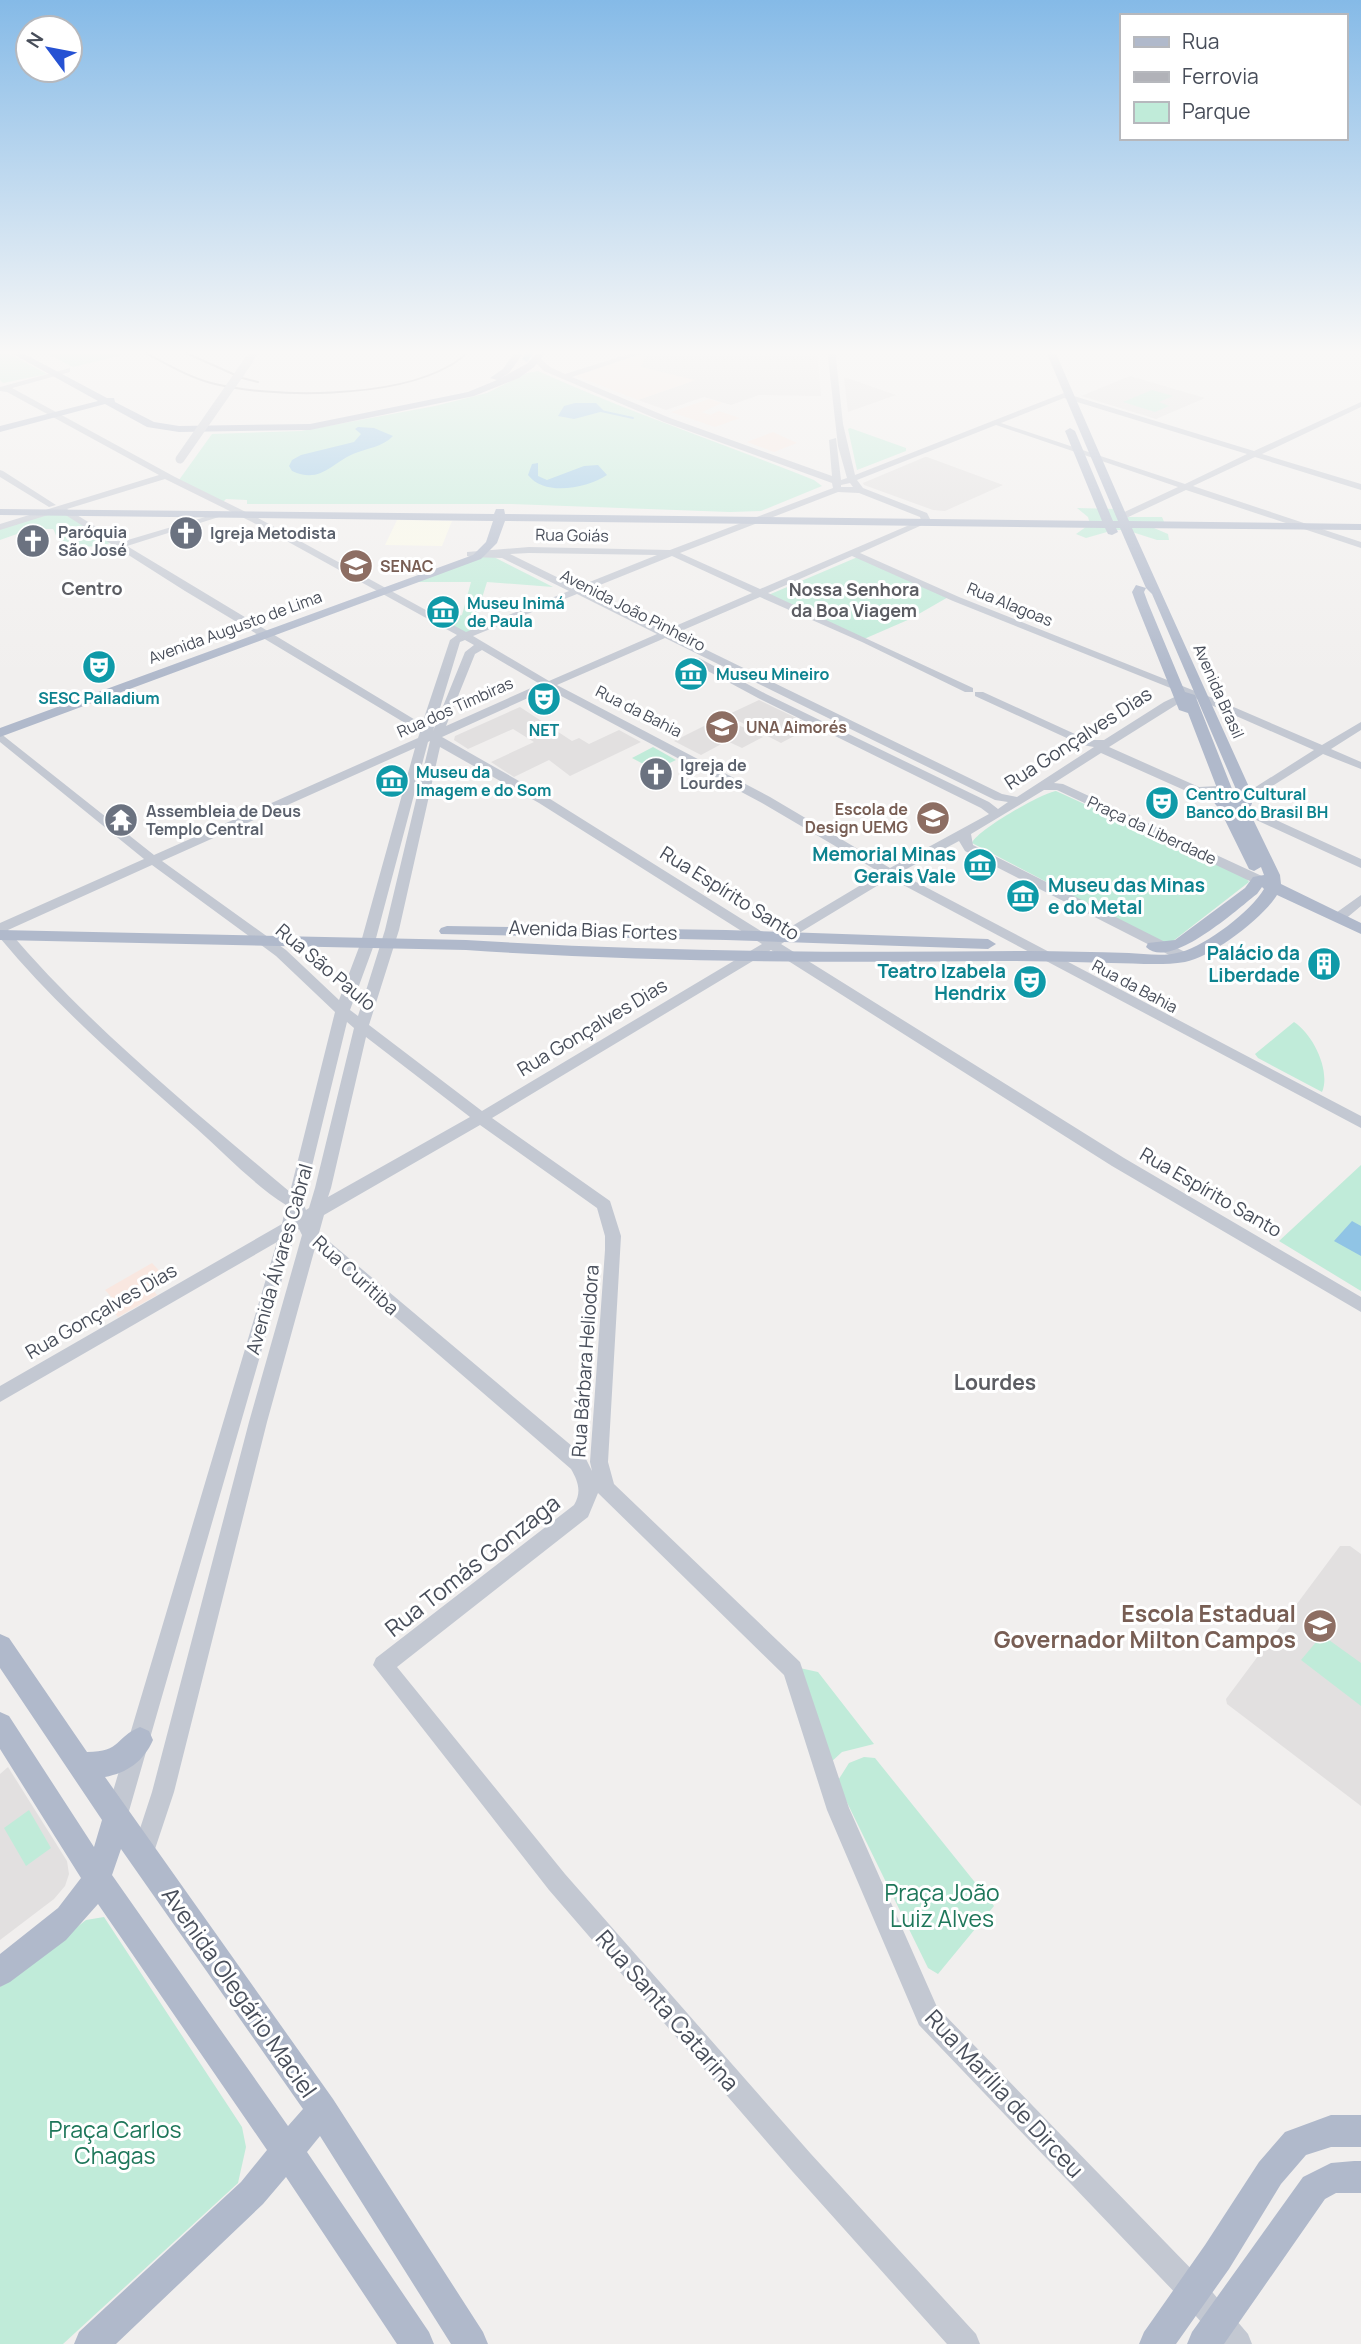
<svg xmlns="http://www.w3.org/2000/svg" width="1361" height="2344" viewBox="0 0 1361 2344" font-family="Manrope,sans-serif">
	<rect width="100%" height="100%" fill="#f1efee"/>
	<path fill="#faf9e9" d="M 397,520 L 452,521 L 442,546 L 385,545 Z"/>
	<path fill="#e2e0e0" d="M 658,349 L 817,349 L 821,396 L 759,395 L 731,405 L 704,397 L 666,410 L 638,400 L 693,381 L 640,367 L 644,357 L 641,355 Z
		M 1130,376 L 1205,398 L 1156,419 L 1081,396 Z
		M 844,378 L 847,378 L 896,395 L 848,412 Z
		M 925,457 L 927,457 L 1003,485 L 945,511 L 933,510 L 864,485 L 863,483 Z
		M 759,700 L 813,726 L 781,743 L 727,715 Z
		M 520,707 L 572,741 L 579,738 L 589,744 L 619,730 L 641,742 L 570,776 L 549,760 L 514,777 L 491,762 L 534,742 L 513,729 L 468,749 L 454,740 L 455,736 Z
		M 722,717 L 763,737 L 742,748 L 727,741 L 701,755 L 674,741 Z
		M 1340,1546 L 1350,1546 L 1361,1554 L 1361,1806 L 1227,1704 L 1226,1699 Z
		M 8,1767 L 67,1861 L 69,1874 L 65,1886 L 54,1899 L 0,1940 L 0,1774 Z"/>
	<path fill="#f9e7e0" d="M 641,355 L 645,357 L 641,367 L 695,380 L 638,400 L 574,375 Z
		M 709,399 L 722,403 L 702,412 L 710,415 L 719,411 L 740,418 L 715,427 L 671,412 Z
		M 773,432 L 797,443 L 774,452 L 747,442 Z
		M 152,1263 L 169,1281 L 153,1290 L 157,1295 L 118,1317 L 111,1308 L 118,1304 L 105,1290 Z"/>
	<path fill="#c0ebd9" d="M 0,349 L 47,374 L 3,383 L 0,380 Z
		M 38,349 L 112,349 L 123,355 L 73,367 Z
		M 538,371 C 628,412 722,443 814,480 L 822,486 L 761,511 L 730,512 L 511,504 L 247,504 L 247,500 L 226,499 L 223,502 L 179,480 L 212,434 L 301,431 L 435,406 L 487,393 L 527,373 Z
		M 1152,390 L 1173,396 L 1159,402 L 1169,406 L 1155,412 L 1123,402 Z
		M 850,428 L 906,448 L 906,451 L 857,470 L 848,429 Z
		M 1077,508 L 1117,509 L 1121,517 L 1162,517 L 1165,524 L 1147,525 L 1168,534 L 1169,540 L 1157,540 L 1126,530 L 1114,530 L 1086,538 L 1076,534 L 1090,524 L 1088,517 Z
		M 48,512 L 64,512 L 112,542 C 101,548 73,548 62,542 C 56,539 56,534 53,529 L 31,529 L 0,540 L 0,527 Z
		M 492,556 L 553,587 L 487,582 L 476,617 L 488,626 L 466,636 L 441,622 L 462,615 L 471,582 L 408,582 L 477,557 Z
		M 860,556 L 950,596 L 910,619 L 864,639 L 766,596 Z
		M 653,747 L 676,760 L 651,772 L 645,770 L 649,767 L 632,758 Z
		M 1056,791 L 1246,878 L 1249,882 L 1173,941 L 1164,943 L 972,843 C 977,830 1042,793 1056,791 Z
		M 1294,1022 C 1313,1034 1331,1071 1322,1092 L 1258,1058 L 1255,1054 Z
		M 1361,1165 L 1361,1291 L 1279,1241 Z
		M 1322,1635 L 1361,1663 L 1361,1706 L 1301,1660 Z
		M 795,1667 L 818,1672 L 874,1744 L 842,1752 L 829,1764 Z
		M 864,1757 L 875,1758 L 994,1906 L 938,1974 L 928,1968 L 837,1782 L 849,1763 Z
		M 29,1810 L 51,1848 L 26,1866 L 4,1828 Z
		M 104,1917 L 242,2127 L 246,2147 L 238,2183 L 63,2344 L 0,2344 L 0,1987 L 86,1920 Z"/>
	<path fill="#90c4e5" d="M 575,403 L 596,403 L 604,411 L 574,419 L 558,416 L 564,406 Z
		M 358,427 L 374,428 L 393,436 C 383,447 367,448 353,454 C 331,464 320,484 292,471 L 289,466 L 292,460 L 301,455 L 354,442 L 361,434 L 355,429 Z
		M 538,463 L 538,476 L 547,480 L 584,466 L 598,465 L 607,475 C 587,488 545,497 528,475 L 532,464 Z
		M 1352,1221 L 1361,1226 L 1361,1256 L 1334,1241 Z"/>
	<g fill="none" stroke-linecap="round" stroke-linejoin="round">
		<path stroke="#90c4e5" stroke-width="2" d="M 601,411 L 633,418"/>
		<path fill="#90c4e5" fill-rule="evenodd" d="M 528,349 L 537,349 L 527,362 L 522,359 Z"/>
		<path fill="#c3c8d2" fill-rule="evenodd" d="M 253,349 L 260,349 L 252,362 L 246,362 Z
			M 645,349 L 656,349 L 572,377 L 670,418 L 832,476 L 829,440 L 836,438 L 841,480 L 847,478 L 838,446 L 827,349 L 835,349 L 843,424 L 855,475 L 1064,393 L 1254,451 L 1361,402 L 1361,407 L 1262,454 L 1361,484 L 1361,490 L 1255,457 L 1193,486 L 1361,542 L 1361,548 L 1186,490 L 1124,519 L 1118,519 L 1118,515 L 1178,487 L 996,425 L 857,480 L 863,488 L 927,513 L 931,521 L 860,553 L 959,597 L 1215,699 L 1322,745 L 1361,722 L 1361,730 L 1331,749 L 1361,762 L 1361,769 L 1323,754 L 1247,802 L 1241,798 L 1243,795 L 1314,750 L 1195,698 L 1184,700 L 1109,747 L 1199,787 L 1218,786 L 1218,792 L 1193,794 L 1101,753 L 1054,783 L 1063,784 L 1264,877 L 1264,883 L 1254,883 L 1057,790 L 1044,790 L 971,834 L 973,845 L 1189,954 L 1191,957 L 1189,960 L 1179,960 L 965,851 L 959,841 L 899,873 L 1361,1116 L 1361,1128 L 890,878 L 781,944 L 1124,1158 L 1361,1297 L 1361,1312 L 1112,1166 L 771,950 L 492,1118 L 610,1201 L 621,1236 L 608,1462 L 614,1484 L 800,1662 L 849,1808 L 937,2007 L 1202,2280 L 1248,2334 L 1252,2344 L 1220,2344 L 1182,2300 L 919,2025 L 827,1810 L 784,1675 L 598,1493 L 588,1517 L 397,1667 L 565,1874 L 811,2154 L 976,2334 L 980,2344 L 947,2344 L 793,2172 L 549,1890 L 373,1665 L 376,1658 L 574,1505 C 582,1492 578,1481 571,1469 L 315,1248 L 267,1422 L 174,1792 L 151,1861 L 143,1864 L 135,1861 L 132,1853 L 152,1792 L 249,1422 L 302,1235 L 299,1229 L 296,1231 L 127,1818 L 124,1826 L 116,1829 L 108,1826 L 105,1818 L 277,1242 L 0,1402 L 0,1386 L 282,1224 L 286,1205 C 254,1185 225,1154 196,1128 C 128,1068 58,1008 0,938 L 0,923 L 144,859 L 0,742 L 0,733 L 154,855 L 418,738 L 420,732 L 185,591 L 64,514 L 64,510 L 0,530 L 0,524 L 159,475 L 7,392 L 0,391 L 0,387 L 70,368 L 70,372 L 12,388 L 175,477 L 258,518 L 466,632 L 569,591 L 502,558 L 470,557 L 467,556 L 467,552 L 529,547 L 670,550 L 833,488 L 832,483 L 664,422 L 544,371 L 533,360 L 540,358 L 550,367 L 565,374 ZM 1064,398 L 1247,454 L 1185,484 L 1001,423 ZM 165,479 L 252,522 L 457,635 L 450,640 L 422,724 L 127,546 L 222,516 L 222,512 L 121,542 L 67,509 ZM 850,483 L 853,487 L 841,487 L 841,485 ZM 838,492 L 859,493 L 920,517 L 921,520 L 760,589 L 680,553 ZM 529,553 L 657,555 L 577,587 L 510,554 ZM 672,556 L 752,593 L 666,630 L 585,591 ZM 852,556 L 953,601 L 1183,693 L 1164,702 L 1104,740 L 1088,740 L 983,692 L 975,692 L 975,696 L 1082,745 L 1094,747 L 1017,797 L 1002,794 L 674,634 L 760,597 L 862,642 L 965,692 L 973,692 L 973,688 L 768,593 ZM 577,594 L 657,634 L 549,681 L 473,636 ZM 665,638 L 995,800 L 1008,802 L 998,809 L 989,802 L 766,694 L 699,658 L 691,658 L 691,662 L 758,698 L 981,808 L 989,814 L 890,868 L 770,797 L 557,685 ZM 465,640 L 474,645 L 465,652 L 433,731 L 460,642 ZM 482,650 L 540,684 L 446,726 L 475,654 ZM 548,689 L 762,803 L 881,873 L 772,938 L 547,797 L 442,737 ZM 430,741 L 385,930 L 358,1016 L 350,1010 L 375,942 L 428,742 ZM 440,747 L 539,803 L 762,944 L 482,1111 L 369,1025 L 399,930 ZM 415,748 L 361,942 L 339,1000 L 286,950 L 162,861 ZM 152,865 L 276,956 L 335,1012 L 290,1192 C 194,1111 88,1025 8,930 ZM 347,1022 L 354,1028 L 315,1188 L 309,1208 L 306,1210 L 303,1203 ZM 366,1037 L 470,1117 L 328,1197 L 331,1188 ZM 480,1125 L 597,1208 L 605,1236 L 605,1250 L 590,1462 L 592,1471 L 585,1457 L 319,1233 L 324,1215 Z
			M 0,470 L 3,471 L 56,505 L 49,507 L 0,477 Z
			M 1243,805 L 1361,859 L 1361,868 L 1239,812 L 1239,806 Z
			M 1361,895 L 1361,906 L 1343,921 L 1333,921 L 1333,915 Z"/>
		<path fill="#b0b9cb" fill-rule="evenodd" d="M 4,349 L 15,349 L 107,398 L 114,398 L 115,402 L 154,422 L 179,426 L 310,424 L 468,392 L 497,380 L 490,378 L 503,369 L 517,349 L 526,349 L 509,373 L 499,379 L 528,363 L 539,349 L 548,349 L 534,367 L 519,378 L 474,396 L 310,430 L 179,432 L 147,427 L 105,404 L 0,432 L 0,426 L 98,401 Z
			M 1045,349 L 1054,349 L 1129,521 L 1361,524 L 1361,530 L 1132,528 L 1254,798 L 1249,811 L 1280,875 L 1281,884 L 1361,923 L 1361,934 L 1277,895 C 1263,918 1212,957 1185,962 C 1160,966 1135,963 1111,963 C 1074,962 1037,961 1000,961 C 822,963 644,962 466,950 L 0,940 L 0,930 L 466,940 C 653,952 840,953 1028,951 C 1061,951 1095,952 1129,953 C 1145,954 1165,957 1181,952 C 1207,945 1251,911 1264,889 L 1262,887 L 1257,894 C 1236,910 1170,971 1146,947 L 1148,943 L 1175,940 L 1245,888 L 1253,877 L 1264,875 L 1261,867 L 1254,871 L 1249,869 L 1220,810 L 1212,800 L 1220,796 L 1188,713 L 1179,710 L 1136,603 L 1132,592 L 1136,585 L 1146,588 L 1144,592 L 1148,603 L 1185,692 L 1195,695 L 1234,794 L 1238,794 L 1152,594 L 1146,588 L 1120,528 L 1116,528 L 1118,532 L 1112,535 L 1108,534 L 1105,528 L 505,521 L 497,543 L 481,559 L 0,737 L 0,728 L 473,555 L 486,542 L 493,521 L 0,515 L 0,509 L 494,514 L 496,509 L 504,509 L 505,514 L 1102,521 L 1065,431 L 1070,428 L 1075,431 L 1113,521 L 1118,521 Z
			M 447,926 L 726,930 L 988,939 L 996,944 L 988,949 L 726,940 L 441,934 L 439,931 L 441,928 Z
			M 0,1634 L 9,1638 L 87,1752 C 122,1752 115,1737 140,1727 L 149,1731 L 153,1740 C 144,1761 127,1773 105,1777 L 333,2099 L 483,2332 L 488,2344 L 451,2344 L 320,2136 L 307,2152 L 429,2332 L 434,2344 L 397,2344 L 286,2177 L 263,2204 L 116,2344 L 74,2344 L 79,2332 L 241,2182 L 267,2150 L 98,1904 L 66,1940 L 10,1982 L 0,1987 L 0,1954 L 58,1908 L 81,1878 L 0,1749 L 0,1712 L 9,1716 L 94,1847 L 102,1820 L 0,1668 ZM 121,1849 L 303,2109 L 288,2126 L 112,1875 Z
			M 1331,2115 L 1361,2115 L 1361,2147 L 1331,2147 L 1306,2155 L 1281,2184 L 1229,2269 L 1176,2344 L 1139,2344 L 1144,2332 L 1205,2245 L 1259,2162 L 1285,2132 Z
			M 1354,2161 L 1361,2161 L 1361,2193 L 1336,2193 L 1325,2199 L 1224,2344 L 1187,2344 L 1192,2332 L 1303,2177 L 1331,2163 Z"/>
		<path stroke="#b1b2b8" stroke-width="2" d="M 138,349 C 162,361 185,376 211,383 C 273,399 393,398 449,366 C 457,362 464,355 471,350
			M 177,349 L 242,378 L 258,382"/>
		<path stroke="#c3c8d2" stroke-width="9" d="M 180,459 L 249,360"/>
	</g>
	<linearGradient id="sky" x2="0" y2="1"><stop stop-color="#85bae7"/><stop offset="0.52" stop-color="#f9f8f7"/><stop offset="1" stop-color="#f9f8f7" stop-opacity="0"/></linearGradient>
	<rect width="1361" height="677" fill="url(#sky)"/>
	<defs>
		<g id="church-disc" transform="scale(1.75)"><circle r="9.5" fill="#6b7280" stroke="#fff"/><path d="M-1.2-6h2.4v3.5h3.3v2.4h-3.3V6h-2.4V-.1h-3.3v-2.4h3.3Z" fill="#fff"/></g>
		<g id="university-disc" transform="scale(1.75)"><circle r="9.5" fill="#8d6e63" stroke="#fff"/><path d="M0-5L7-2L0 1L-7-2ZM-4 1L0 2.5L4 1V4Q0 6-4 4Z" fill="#fff"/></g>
		<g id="museum-disc" transform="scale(1.75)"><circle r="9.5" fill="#0f9aa8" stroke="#fff"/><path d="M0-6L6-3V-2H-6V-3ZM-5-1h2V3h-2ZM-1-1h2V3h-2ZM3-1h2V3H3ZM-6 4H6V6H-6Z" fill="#fff"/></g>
		<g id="theatre-disc" transform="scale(1.75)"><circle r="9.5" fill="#0f9aa8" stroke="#fff"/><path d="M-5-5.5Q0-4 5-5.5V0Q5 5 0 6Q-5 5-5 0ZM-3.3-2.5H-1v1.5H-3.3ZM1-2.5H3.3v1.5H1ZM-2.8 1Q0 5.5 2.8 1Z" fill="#fff"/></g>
		<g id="temple-disc" transform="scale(1.75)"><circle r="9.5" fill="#6b7280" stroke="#fff"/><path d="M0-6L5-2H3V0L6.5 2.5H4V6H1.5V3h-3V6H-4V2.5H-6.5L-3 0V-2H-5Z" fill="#fff"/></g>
		<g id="building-disc" transform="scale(1.75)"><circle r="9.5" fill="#0f9aa8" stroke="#fff"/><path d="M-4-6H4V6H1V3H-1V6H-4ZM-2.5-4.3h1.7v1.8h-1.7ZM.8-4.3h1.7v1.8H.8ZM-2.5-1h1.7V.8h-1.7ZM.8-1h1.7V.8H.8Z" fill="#fff"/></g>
		<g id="school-disc" transform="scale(1.75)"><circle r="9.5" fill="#8d6e63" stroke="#fff"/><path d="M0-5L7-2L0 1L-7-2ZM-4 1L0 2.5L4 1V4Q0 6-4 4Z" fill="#fff"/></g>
	</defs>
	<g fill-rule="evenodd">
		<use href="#church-disc" x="186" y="533"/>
		<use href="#church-disc" x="33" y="541"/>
		<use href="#university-disc" x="356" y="566"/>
		<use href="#museum-disc" x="443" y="612"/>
		<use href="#theatre-disc" x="99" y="667"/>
		<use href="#museum-disc" x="691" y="674"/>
		<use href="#theatre-disc" x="544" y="699"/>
		<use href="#university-disc" x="722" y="727"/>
		<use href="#church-disc" x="656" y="774"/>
		<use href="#museum-disc" x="392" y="781"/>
		<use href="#theatre-disc" x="1162" y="803"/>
		<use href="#university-disc" x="933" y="818"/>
		<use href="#temple-disc" x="121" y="820"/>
		<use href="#museum-disc" x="980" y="865"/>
		<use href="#museum-disc" x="1023" y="896"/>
		<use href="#building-disc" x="1324" y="964"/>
		<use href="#theatre-disc" x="1030" y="982"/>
		<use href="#school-disc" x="1320" y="1626"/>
	</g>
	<g text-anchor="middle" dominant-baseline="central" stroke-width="6" stroke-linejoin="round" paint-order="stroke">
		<g font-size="16" font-weight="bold" fill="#5b616d" stroke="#fff" text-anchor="start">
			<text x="58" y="532">Paróquia<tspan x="58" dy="18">São José</tspan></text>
			<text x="210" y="533">Igreja Metodista</text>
			<text x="680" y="765">Igreja de<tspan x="680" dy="18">Lourdes</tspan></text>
			<text x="146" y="811">Assembleia de Deus<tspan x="146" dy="18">Templo Central</tspan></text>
		</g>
		<g font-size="16" fill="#484e5a" stroke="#fff">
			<text transform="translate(572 535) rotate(1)">Rua Goiás</text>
			<text transform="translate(1010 604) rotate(22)">Rua Alagoas</text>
			<text transform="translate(633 610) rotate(27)">Avenida João Pinheiro</text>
			<text transform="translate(235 627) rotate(-20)">Avenida Augusto de Lima</text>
			<text transform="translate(1219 691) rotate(66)">Avenida Brasil</text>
			<text transform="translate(455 707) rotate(-24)">Rua dos Timbiras</text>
			<text transform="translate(639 711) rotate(27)">Rua da Bahia</text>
			<text transform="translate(1152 830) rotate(25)">Praça da Liberdade</text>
			<text transform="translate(1135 986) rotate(28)">Rua da Bahia</text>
		</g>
		<g font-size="16" font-weight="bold" fill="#785e54" stroke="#fff" text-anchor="start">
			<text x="380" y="566">SENAC</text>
			<text x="746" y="727">UNA Aimorés</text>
			<text x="908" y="809" text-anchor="end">Escola de<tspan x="908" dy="18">Design UEMG</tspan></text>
		</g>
		<g font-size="16" font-weight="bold" fill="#0d838f" stroke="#fff" text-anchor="start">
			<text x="467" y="603">Museu Inimá<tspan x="467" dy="18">de Paula</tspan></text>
			<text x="716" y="674">Museu Mineiro</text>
			<text x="99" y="698" text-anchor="middle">SESC Palladium</text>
			<text x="544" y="730" text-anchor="middle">NET</text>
			<text x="416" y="772">Museu da<tspan x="416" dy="18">Imagem e do Som</tspan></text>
			<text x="1186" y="794">Centro Cultural<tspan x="1186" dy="18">Banco do Brasil BH</tspan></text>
		</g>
		<g font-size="18" font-weight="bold" fill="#5c5d63" stroke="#fff">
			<text x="92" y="588">Centro</text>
			<text x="854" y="589">Nossa Senhora<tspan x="854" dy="21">da Boa Viagem</tspan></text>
		</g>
		<g font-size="19" fill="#484e5a" stroke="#fff">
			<text transform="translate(1078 738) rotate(-33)">Rua Gonçalves Dias</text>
			<text transform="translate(730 893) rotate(32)">Rua Espírito Santo</text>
			<text transform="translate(593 930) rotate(2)">Avenida Bias Fortes</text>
			<text transform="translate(326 967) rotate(40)">Rua São Paulo</text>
			<text transform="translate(592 1027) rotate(-31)">Rua Gonçalves Dias</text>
			<text transform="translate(1211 1192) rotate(30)">Rua Espírito Santo</text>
			<text transform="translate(279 1259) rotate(-74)">Avenida Álvares Cabral</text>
			<text transform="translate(356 1275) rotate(42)">Rua Curitiba</text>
			<text transform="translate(101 1311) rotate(-30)">Rua Gonçalves Dias</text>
			<text transform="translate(585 1361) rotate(-86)">Rua Bárbara Heliodora</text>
		</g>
		<g font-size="19" font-weight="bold" fill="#0d838f" stroke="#fff" text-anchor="end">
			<text x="956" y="854">Memorial Minas<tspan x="956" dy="22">Gerais Vale</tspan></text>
			<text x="1048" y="885" text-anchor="start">Museu das Minas<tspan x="1048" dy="22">e do Metal</tspan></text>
			<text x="1300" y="953">Palácio da<tspan x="1300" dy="22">Liberdade</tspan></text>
			<text x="1006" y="971">Teatro Izabela<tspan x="1006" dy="22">Hendrix</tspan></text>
		</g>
		<g font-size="21" font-weight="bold" fill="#5c5d63" stroke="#fff">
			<text x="995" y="1382">Lourdes</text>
		</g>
		<g font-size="23" fill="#484e5a" stroke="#fff">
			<text transform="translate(472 1565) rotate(-38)">Rua Tomás Gonzaga</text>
			<text transform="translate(240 1992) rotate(55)">Avenida Olegário Maciel</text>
			<text transform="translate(668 2010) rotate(49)">Rua Santa Catarina</text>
			<text transform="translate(1005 2093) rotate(47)">Rua Marília de Dirceu</text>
		</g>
		<g font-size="23" font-weight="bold" fill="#785e54" stroke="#fff" text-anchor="end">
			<text x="1296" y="1613">Escola Estadual<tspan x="1296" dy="26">Governador Milton Campos</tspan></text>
		</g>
		<g font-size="23" fill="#1e775a" stroke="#fff">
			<text x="942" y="1892">Praça João<tspan x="942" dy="26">Luiz Alves</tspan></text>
			<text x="115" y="2129">Praça Carlos<tspan x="115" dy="26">Chagas</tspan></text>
		</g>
	</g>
	<rect x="1120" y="14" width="228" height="126" fill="#ffffff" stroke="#b6b8bd" stroke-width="2"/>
	<rect x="1134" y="37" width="35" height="10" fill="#b0b9cb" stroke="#b6b8bd" stroke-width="2"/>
	<text x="1182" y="49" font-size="21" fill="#484e5a">Rua</text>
	<rect x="1134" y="72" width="35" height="10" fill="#b1b2b8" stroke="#b6b8bd" stroke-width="2"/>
	<text x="1182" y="84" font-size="21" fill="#484e5a">Ferrovia</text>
	<rect x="1134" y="102" width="35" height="21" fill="#c0ebd9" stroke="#b6b8bd" stroke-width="2"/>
	<text x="1182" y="119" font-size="21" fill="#484e5a">Parque</text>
	<g transform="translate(49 49) rotate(302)"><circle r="33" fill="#ffffff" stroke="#b6b8bd" stroke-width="2"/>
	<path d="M0-5L12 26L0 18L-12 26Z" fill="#2652d3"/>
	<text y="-10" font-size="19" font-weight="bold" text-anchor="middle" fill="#484e5a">N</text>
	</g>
</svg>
